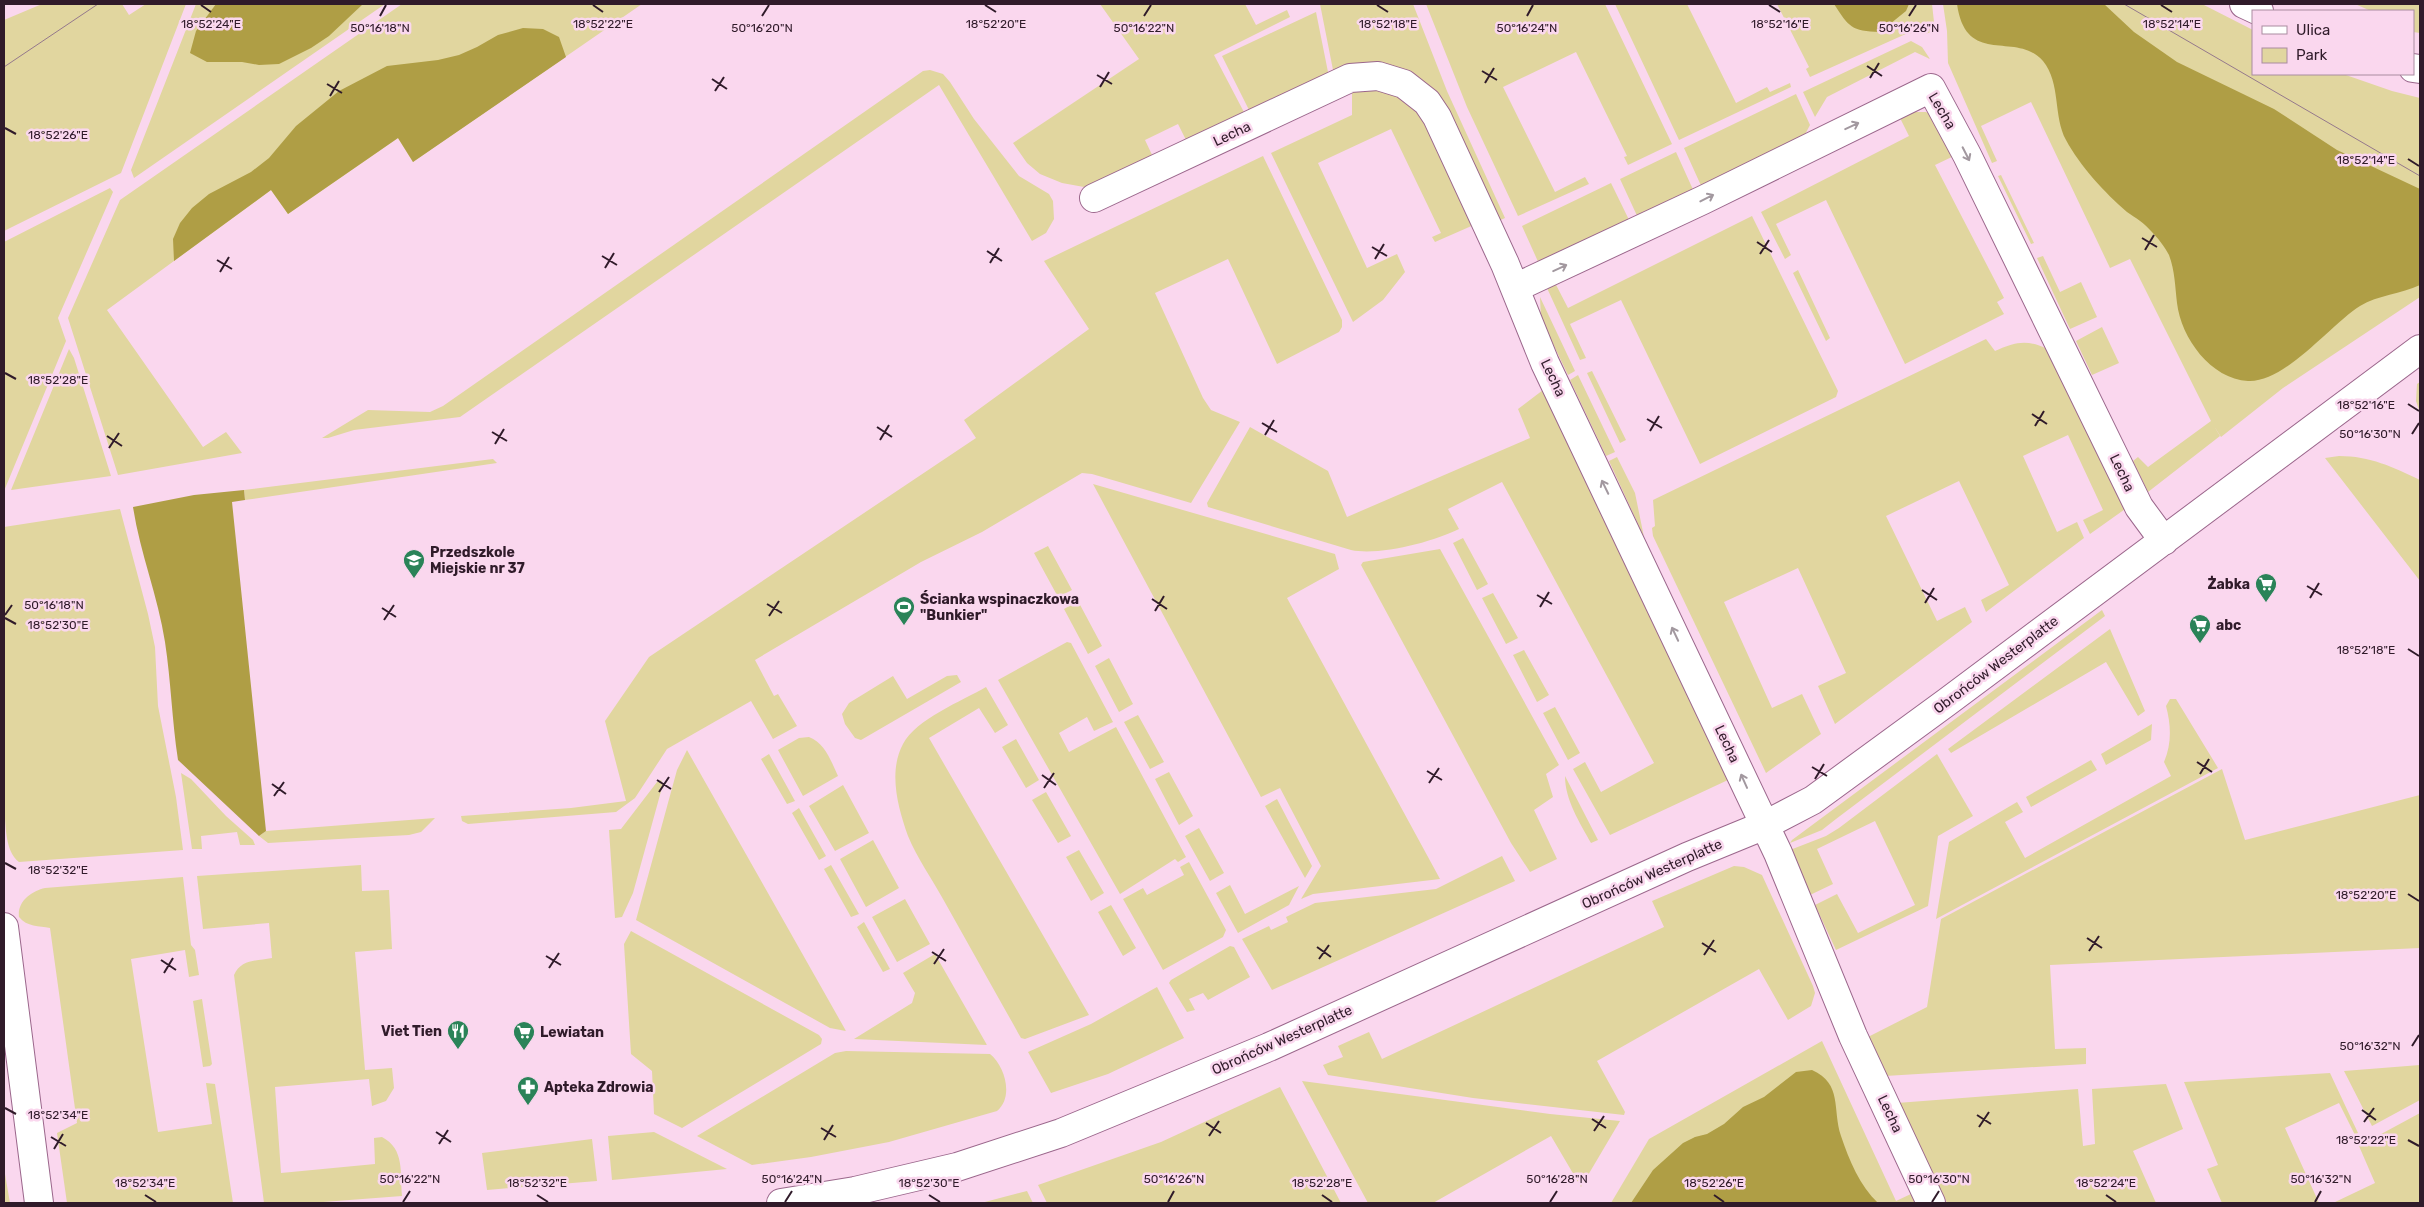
<svg xmlns="http://www.w3.org/2000/svg" width="2424" height="1207" viewBox="0 0 2424 1207" font-family="Rubik,sans-serif">
	<rect width="100%" height="100%" fill="#fad7ee"/>
	<path fill="#e1d69f" d="M 42,4 L 122,4 L 129,15 L 146,4 L 186,4 L 121,173 L 4,231 L 4,20 Z
		M 196,4 L 385,4 L 134,178 L 131,170 Z
		M 402,4 L 642,4 L 413,162 L 398,138 L 288,214 L 271,190 L 107,310 L 203,447 L 226,432 L 242,453 L 118,475 L 68,318 L 120,200 Z
		M 1100,4 L 1245,4 L 1256,25 L 1287,10 L 1290,17 L 1214,55 L 1246,116 L 1187,142 L 1178,124 L 1145,140 L 1154,159 L 1084,187 L 1062,183 L 1040,174 L 1027,163 L 1013,143 L 1139,59 Z
		M 1320,4 L 1413,4 L 1447,91 L 1505,218 L 1496,222 L 1441,105 L 1334,75 Z
		M 1426,4 L 1605,4 L 1672,144 L 1628,165 L 1624,157 L 1627,156 L 1576,52 L 1503,87 L 1555,192 L 1585,177 L 1589,184 L 1518,216 L 1467,107 Z
		M 1615,4 L 1687,4 L 1736,103 L 1767,87 L 1770,92 L 1790,83 L 1791,87 L 1679,140 Z
		M 1777,4 L 1932,4 L 1935,31 L 1925,34 L 1908,33 L 1810,77 L 1806,69 L 1809,67 Z
		M 1943,4 L 2202,4 L 2253,30 L 2253,74 L 2343,74 L 2392,91 L 2420,98 L 2420,297 L 2283,388 L 2221,437 L 2214,426 L 2220,436 L 2148,492 L 2133,461 L 2138,457 L 2148,467 L 2211,421 L 2130,259 L 2110,268 L 2031,102 L 1981,126 L 1997,161 L 1992,163 L 1948,63 L 1947,31 Z
		M 2355,4 L 2420,4 L 2420,33 L 2413,32 L 2413,11 L 2371,11 Z
		M 1316,12 L 1329,77 L 1250,112 L 1222,56 Z
		M 1911,41 L 1922,47 L 1930,59 L 1915,52 L 1827,97 L 1815,117 L 1803,92 Z
		M 930,70 L 943,74 L 950,82 L 974,119 L 1019,176 L 1049,194 L 1053,201 L 1054,219 L 1046,233 L 1032,241 L 939,85 L 460,417 L 354,430 L 328,438 L 322,438 L 368,410 L 430,412 L 443,406 L 923,71 Z
		M 1377,86 L 1420,108 L 1476,224 L 1435,242 L 1432,237 L 1441,233 L 1391,129 L 1318,163 L 1367,268 L 1397,254 L 1405,272 L 1383,300 L 1353,322 L 1271,153 L 1352,115 L 1352,88 Z
		M 1796,94 L 1810,125 L 1801,142 L 1703,190 L 1684,148 Z
		M 1897,112 L 1926,112 L 1931,115 L 1956,155 L 1935,165 L 2004,298 L 1997,302 L 2004,314 L 1905,364 L 1826,200 L 1776,224 L 1791,255 L 1785,259 L 1761,212 L 1909,136 Z
		M 1676,152 L 1695,194 L 1639,220 L 1620,179 Z
		M 1263,156 L 1342,320 L 1342,327 L 1339,332 L 1277,364 L 1228,259 L 1155,293 L 1203,398 L 1211,410 L 1240,422 L 1191,503 L 1092,474 L 1082,473 L 982,532 L 921,562 L 755,660 L 774,696 L 778,694 L 797,726 L 773,739 L 751,701 L 667,749 L 635,798 L 616,812 L 468,824 L 462,821 L 461,816 L 571,808 L 626,801 L 605,721 L 649,657 L 976,438 L 964,420 L 1089,329 L 1044,261 Z
		M 2001,175 L 2034,243 L 2031,244 L 1998,176 Z
		M 1611,183 L 1631,224 L 1540,266 L 1522,226 Z
		M 110,188 L 113,192 L 58,318 L 66,341 L 4,491 L 4,242 Z
		M 1752,216 L 1838,391 L 1836,397 L 1700,464 L 1621,300 L 1570,324 L 1586,358 L 1580,360 L 1547,288 L 1554,281 L 1568,308 Z
		M 2043,256 L 2060,292 L 2081,282 L 2097,317 L 2070,329 L 2037,258 Z
		M 1798,270 L 1830,338 L 1826,341 L 1793,273 Z
		M 1540,297 L 1575,371 L 1568,375 L 1541,319 Z
		M 2102,327 L 2119,363 L 2092,375 L 2076,341 Z
		M 1986,339 L 1995,351 C 2015,342 2027,339 2047,349 L 2128,507 L 2090,534 L 2083,520 L 2103,510 L 2068,435 L 2023,456 L 2057,532 L 2077,522 L 2084,538 L 1986,612 L 1981,600 L 2009,585 L 1959,481 L 1886,516 L 1937,621 L 1965,607 L 1972,622 L 1835,724 L 1818,686 L 1846,673 L 1798,568 L 1724,602 L 1772,708 L 1802,694 L 1821,734 L 1766,773 L 1653,536 L 1652,528 L 1655,526 L 1653,500 Z
		M 69,349 L 74,358 L 111,476 L 11,490 Z
		M 1592,371 L 1626,440 L 1620,443 L 1587,373 Z
		M 1578,375 L 1615,452 L 1606,456 L 1570,380 Z
		M 2420,382 L 2420,413 L 2416,401 L 2417,384 Z
		M 1543,390 L 1728,780 L 1610,835 L 1573,769 L 1585,762 L 1601,792 L 1654,763 L 1502,482 L 1448,509 L 1459,529 C 1433,542 1379,556 1351,550 L 1208,507 L 1207,503 L 1250,427 L 1328,471 L 1347,517 L 1530,438 L 1518,409 Z
		M 2339,456 C 2370,456 2393,467 2420,480 L 2420,581 L 2325,458 Z
		M 1617,457 L 1635,493 L 1644,537 L 1609,461 Z
		M 493,459 L 497,463 L 245,500 L 244,490 Z
		M 1093,484 L 1335,554 L 1339,569 L 1287,598 L 1440,879 L 1313,894 L 1301,899 L 1321,866 L 1280,788 L 1261,797 Z
		M 120,509 L 148,614 L 155,647 L 158,706 L 176,797 L 183,850 L 19,862 C 4,851 6,822 4,805 L 4,527 Z
		M 1463,538 L 1488,584 L 1477,590 L 1453,543 Z
		M 1048,546 L 1072,590 L 1058,597 L 1034,553 Z
		M 1440,549 L 1559,765 L 1546,774 L 1553,797 L 1534,810 L 1557,859 L 1530,872 L 1511,843 L 1361,565 L 1363,562 Z
		M 1493,593 L 1518,638 L 1506,644 L 1482,598 Z
		M 1078,601 L 1102,646 L 1088,654 L 1064,609 Z
		M 2102,610 L 2105,616 L 1836,819 L 1822,830 L 1790,843 L 1792,840 Z
		M 2110,629 L 2145,711 L 2138,716 L 2106,662 L 1951,753 L 1948,749 Z
		M 1067,642 L 1071,643 L 1113,722 L 1094,731 L 1087,717 L 1059,733 L 1069,752 L 1116,727 L 1186,857 L 1178,862 L 1175,859 L 1120,894 L 998,680 Z
		M 1524,650 L 1549,695 L 1537,702 L 1513,655 Z
		M 1109,658 L 1133,704 L 1119,712 L 1095,666 Z
		M 957,675 L 961,682 L 861,740 L 855,738 L 845,724 L 842,714 L 849,703 L 893,676 L 907,699 L 947,676 Z
		M 986,687 L 1008,725 L 995,733 L 979,708 L 929,738 L 1089,1015 L 1025,1039 L 1021,1038 C 995,992 969,945 943,899 C 932,879 917,858 908,836 C 898,808 888,772 903,744 C 916,719 962,701 986,687 Z
		M 2170,699 L 2176,699 L 2218,768 L 1936,919 L 1949,842 L 2017,802 L 2023,812 L 2005,822 L 2025,858 L 2171,776 L 2164,762 C 2172,743 2171,725 2166,706 Z
		M 1555,707 L 1580,753 L 1568,760 L 1543,713 Z
		M 1138,715 L 1164,762 L 1150,769 L 1124,722 Z
		M 2152,724 L 2151,740 L 2106,765 L 2101,754 Z
		M 809,737 C 825,743 831,761 838,776 L 803,796 L 778,750 L 799,738 Z
		M 1016,739 L 1039,780 L 1026,788 L 1002,747 Z
		M 687,750 L 846,1031 L 830,1028 L 636,920 L 677,770 Z
		M 769,754 L 795,801 L 787,804 L 761,759 Z
		M 1937,754 L 1973,816 L 1938,836 L 1928,906 L 1836,950 L 1815,905 L 1837,894 L 1858,933 L 1915,905 L 1875,821 L 1817,849 L 1833,884 L 1810,895 L 1790,850 L 1826,836 L 1839,828 Z
		M 2091,760 L 2097,770 L 2031,807 L 2026,797 Z
		M 2222,769 L 2245,840 L 2420,795 L 2420,948 L 2050,965 L 2055,1049 L 2086,1048 L 2086,1064 L 1885,1076 L 1866,1038 L 1927,1007 L 1941,919 Z
		M 1169,772 L 1193,816 L 1179,825 L 1155,779 Z
		M 181,773 L 191,779 L 226,816 L 253,840 L 255,845 L 240,845 L 237,832 L 201,836 L 202,849 L 192,849 Z
		M 1565,776 L 1598,840 L 1591,843 C 1580,823 1565,800 1565,776 Z
		M 661,780 L 663,784 L 633,893 L 622,917 L 615,918 L 609,830 L 621,829 L 657,782 Z
		M 843,785 L 869,833 L 835,851 L 809,806 Z
		M 1046,792 L 1071,836 L 1058,843 L 1032,800 Z
		M 1277,799 L 1312,866 L 1305,878 L 1265,806 Z
		M 799,808 L 826,856 L 819,860 L 792,813 Z
		M 435,818 L 421,832 L 409,835 L 268,843 L 259,836 L 266,831 Z
		M 1199,828 L 1224,873 L 1210,881 L 1185,836 Z
		M 873,840 L 899,888 L 866,907 L 840,859 Z
		M 1079,850 L 1104,893 L 1091,901 L 1066,857 Z
		M 1502,856 L 1515,881 L 1272,990 L 1242,939 L 1269,926 L 1271,930 L 1288,922 L 1286,917 L 1315,903 L 1436,889 Z
		M 1189,862 L 1226,930 L 1223,937 L 1163,970 L 1123,899 L 1143,888 L 1147,895 L 1184,875 L 1180,867 Z
		M 361,865 L 362,891 L 389,890 L 392,949 L 355,952 L 365,1070 L 392,1068 L 394,1088 L 386,1101 L 372,1106 L 369,1079 L 275,1087 L 281,1173 L 375,1164 L 374,1138 L 382,1137 C 405,1149 400,1173 402,1196 L 310,1203 L 264,1203 L 234,975 C 241,959 257,961 272,958 L 269,923 L 203,929 L 197,876 Z
		M 831,865 L 859,914 L 851,917 L 824,869 Z
		M 1734,866 L 1744,867 L 1762,875 L 1813,986 L 1815,993 L 1811,1006 L 1788,1020 L 1759,969 L 1597,1061 L 1625,1112 L 1624,1115 L 1473,1098 L 1328,1075 L 1323,1065 L 1343,1057 L 1338,1046 L 1369,1032 L 1382,1059 L 1664,927 L 1652,901 Z
		M 183,877 L 191,945 L 195,950 L 199,975 L 189,977 L 185,950 L 131,959 L 158,1132 L 212,1124 L 206,1083 L 215,1084 L 233,1203 L 67,1203 L 57,1133 L 77,1123 L 50,928 C 39,926 27,927 19,917 C 17,901 32,891 45,888 Z
		M 1230,885 L 1245,914 L 1299,886 L 1289,905 L 1238,933 L 1216,893 Z
		M 905,899 L 930,944 L 897,962 L 872,917 Z
		M 1111,905 L 1136,948 L 1123,956 L 1098,912 Z
		M 864,922 L 890,969 L 883,972 L 857,927 Z
		M 631,931 L 819,1035 L 822,1039 L 821,1044 L 682,1128 L 654,1114 L 652,1071 L 631,1054 L 624,944 Z
		M 1230,946 L 1234,947 L 1250,977 L 1208,1000 L 1203,993 L 1189,999 L 1195,1010 L 1187,1012 L 1169,983 L 1171,980 Z
		M 935,954 L 987,1045 L 854,1039 L 912,1003 L 915,993 L 903,973 Z
		M 1157,987 L 1184,1038 L 1108,1074 L 1051,1093 L 1028,1052 L 1091,1024 Z
		M 202,999 L 212,1064 L 210,1066 L 203,1067 L 193,1001 Z
		M 1822,1041 L 1896,1201 L 1913,1193 L 1918,1203 L 1611,1203 L 1649,1139 Z
		M 846,1051 L 990,1054 C 1005,1066 1014,1097 997,1111 L 889,1142 L 811,1157 L 752,1165 L 697,1136 L 835,1053 Z
		M 2420,1065 L 2420,1100 L 2372,1126 L 2344,1071 Z
		M 2330,1073 L 2358,1133 L 2355,1135 L 2339,1103 L 2285,1128 L 2319,1203 L 2222,1203 L 2207,1169 L 2218,1165 L 2184,1082 Z
		M 1302,1081 L 1550,1114 L 1620,1121 L 1581,1187 L 1551,1136 L 1433,1203 L 1368,1203 Z
		M 2166,1084 L 2183,1129 L 2133,1151 L 2156,1203 L 1947,1203 L 1897,1103 L 2078,1089 L 2083,1146 L 2095,1144 L 2092,1089 Z
		M 1280,1087 L 1341,1203 L 1047,1203 L 1038,1185 L 1161,1142 Z
		M 2420,1113 L 2420,1203 L 2333,1203 L 2375,1183 L 2359,1146 Z
		M 654,1132 L 727,1169 L 612,1180 L 608,1136 Z
		M 592,1139 L 597,1181 L 487,1190 L 482,1153 Z
		M 4,1174 L 5,1174 L 10,1203 L 4,1203 Z
		M 1027,1191 L 1033,1203 L 981,1203 Z"/>
	<path fill="#af9e45" d="M 216,4 L 363,4 L 329,36 L 311,48 L 279,64 L 259,65 L 242,62 L 207,62 L 190,53 L 196,31 Z
		M 1834,4 L 1909,4 L 1906,11 L 1880,32 C 1851,31 1849,27 1834,4 Z
		M 1957,4 L 2104,4 L 2134,32 L 2177,62 L 2274,109 L 2337,150 L 2420,189 L 2420,285 C 2401,294 2378,295 2360,306 C 2330,325 2285,383 2248,381 C 2211,379 2181,338 2177,303 C 2175,287 2175,271 2169,255 C 2165,247 2157,237 2151,231 C 2144,223 2136,218 2127,212 C 2105,193 2080,166 2066,140 C 2053,116 2061,83 2043,61 C 2016,30 1966,68 1957,4 Z
		M 523,28 L 543,29 L 559,37 L 566,57 L 413,162 L 398,138 L 288,214 L 271,190 L 174,261 L 173,239 L 180,223 L 192,208 L 209,194 L 251,172 L 269,158 L 296,126 L 339,91 L 387,66 L 438,60 L 459,55 L 477,47 L 498,35 Z
		M 244,490 L 245,500 L 232,502 L 266,831 L 259,836 L 178,760 C 172,721 171,681 165,642 C 158,596 140,553 133,507 L 194,495 Z
		M 1812,1070 C 1843,1084 1832,1109 1841,1136 C 1849,1160 1860,1186 1878,1203 L 1631,1203 L 1653,1170 L 1683,1143 L 1695,1137 L 1707,1134 L 1724,1124 L 1743,1107 L 1764,1097 L 1796,1072 Z"/>
	<g fill="none" stroke-linecap="round" stroke-linejoin="round">
		<g stroke="#9b678c" stroke-width="30">
			<path id="minor" d="M 2244,4 L 2259,11
				M 2413,68 L 2420,69
				M 1094,198 L 1350,78 L 1378,76 L 1404,84 L 1427,102 L 1437,117 L 1505,264 L 1545,363 L 1778,853 L 1853,1036 L 1931,1203
				M 1515,288 L 1703,200 L 1931,88 L 1967,155 L 2139,507 L 2164,541
				M 4,927 L 39,1203
				M 781,1203 L 855,1191 L 957,1167 L 1061,1133 L 1269,1047 L 1687,857 L 1765,825 L 1813,800 L 1947,702 L 2420,349"/>
		</g>
		<use href="#minor" stroke="#fff" stroke-width="28"/>
		<path stroke="#95798c" stroke-width="1" d="M 2124,4 L 2420,176
			M 4,67 L 98,4"/>
	</g>
	<defs><path id="oneway-shaft" d="M-6 0H5M1.5-3L5.5 0L1.5 3" fill="none" stroke-width="1.6" stroke-linecap="round" stroke-linejoin="round" transform="scale(1.25)"/></defs>
	<g stroke="#a2989f">
		<use href="#oneway-shaft" transform="translate(1852 126) rotate(-25)"/>
		<use href="#oneway-shaft" transform="translate(1966 154) rotate(63)"/>
		<use href="#oneway-shaft" transform="translate(1707 198) rotate(-27)"/>
		<use href="#oneway-shaft" transform="translate(1560 268) rotate(-25)"/>
		<use href="#oneway-shaft" transform="translate(1605 487) rotate(-116)"/>
		<use href="#oneway-shaft" transform="translate(1675 634) rotate(-115)"/>
		<use href="#oneway-shaft" transform="translate(1744 781) rotate(-114)"/>
	</g>
	<path fill="none" stroke="#301b2a" stroke-width="2" d="M 201,5 L 211,12M 593,5 L 603,12M 985,5 L 996,12M 1377,5 L 1388,12M 1769,5 L 1780,12M 2161,5 L 2172,12M 380,16 L 386,5M 762,16 L 769,5M 1144,16 L 1151,5M 1527,16 L 1533,5M 1909,16 L 1916,5M 1867,66 L 1882,76M 1482,71 L 1497,80M 1097,75 L 1112,84M 1870,78 L 1879,63M 712,79 L 727,89M 1485,83 L 1494,68M 327,84 L 342,93M 1100,87 L 1109,72M 715,91 L 724,77M 330,96 L 339,81M 5,128 L 16,134M 2408,159 L 2419,166M 2142,238 L 2157,247M 1757,242 L 1772,252M 1372,247 L 1387,256M 2145,250 L 2154,235M 987,251 L 1002,261M 1760,254 L 1769,240M 602,256 L 617,265M 1375,259 L 1384,244M 217,260 L 232,269M 990,263 L 999,248M 605,268 L 614,253M 220,272 L 229,257M 5,373 L 16,379M 2408,404 L 2419,411M 2032,414 L 2047,424M 1647,419 L 1662,428M 1262,423 L 1277,432M 2035,426 L 2044,411M 877,427 L 892,437M 1650,431 L 1659,416M 492,432 L 507,441M 2412,434 L 2419,423M 1265,435 L 1274,420M 107,436 L 122,446M 880,440 L 889,425M 495,444 L 504,429M 109,448 L 119,433M 2307,586 L 2322,595M 1922,590 L 1937,600M 1537,595 L 1552,604M 2310,598 L 2319,583M 1152,599 L 1167,609M 1925,603 L 1934,588M 767,604 L 782,613M 1540,607 L 1549,592M 382,608 L 396,617M 1155,611 L 1164,596M 5,615 L 12,605M 769,616 L 779,601M 5,618 L 16,624M 384,620 L 394,605M 2408,649 L 2419,656M 2197,762 L 2212,772M 1812,767 L 1827,776M 1427,771 L 1442,780M 2200,774 L 2209,759M 1042,775 L 1056,785M 1815,779 L 1824,764M 657,780 L 671,789M 1429,783 L 1439,768M 272,784 L 286,794M 1044,788 L 1054,773M 659,792 L 669,777M 274,796 L 284,782M 5,863 L 16,869M 2408,894 L 2419,901M 2087,938 L 2102,948M 1702,943 L 1716,952M 1317,947 L 1331,957M 2089,951 L 2099,936M 932,952 L 946,961M 1704,955 L 1714,940M 546,956 L 561,965M 1319,959 L 1329,945M 161,960 L 176,970M 934,964 L 944,949M 549,968 L 559,953M 164,973 L 173,958M 2412,1046 L 2419,1035M 5,1108 L 16,1114M 2362,1110 L 2376,1120M 1977,1115 L 1991,1124M 1592,1119 L 1606,1128M 2364,1122 L 2374,1108M 1206,1123 L 1221,1133M 1979,1127 L 1989,1112M 821,1128 L 836,1137M 1594,1131 L 1604,1116M 436,1132 L 451,1142M 1209,1136 L 1219,1121M 51,1137 L 66,1146M 824,1140 L 833,1125M 2408,1140 L 2419,1146M 439,1144 L 448,1130M 54,1149 L 63,1134M 145,1195 L 156,1202M 537,1195 L 548,1202M 929,1195 L 940,1202M 1322,1195 L 1332,1202M 1714,1195 L 1724,1202M 2106,1195 L 2116,1202M 403,1202 L 410,1191M 785,1202 L 792,1191M 1168,1202 L 1174,1191M 1550,1202 L 1557,1191M 1932,1202 L 1939,1191M 2315,1202 L 2321,1191"/>
	<defs>
		<g id="school-pin" transform="scale(1.125)"><path d="M0 17L-7.5 6A9.5 9.5 0 1 1 7.5 6Z" fill="#2a8358" stroke="#fad7ee"/><path d="M0-5L7-2L0 1L-7-2ZM-4 1L0 2.5L4 1V4Q0 6-4 4Z" fill="#fff"/></g>
		<g id="supermarket-pin" transform="scale(1.125)"><path d="M0 17L-7.5 6A9.5 9.5 0 1 1 7.5 6Z" fill="#2a8358" stroke="#fad7ee"/><path d="M-6-5.5h2.5l.6 2H6L4.5 2H-2.5L-4.4-4H-6ZM-1.5 3.2a1.3 1.3 0 1 0 .1 0ZM3 3.2a1.3 1.3 0 1 0 .1 0Z" fill="#fff"/></g>
		<g id="stadium-pin" transform="scale(1.125)"><path d="M0 17L-7.5 6A9.5 9.5 0 1 1 7.5 6Z" fill="#2a8358" stroke="#fad7ee"/><path d="M0-5a6.5 5 0 1 0 0 10a6.5 5 0 1 0 0-10ZM-3.5-1.8h7v3.6h-7Z" fill="#fff"/></g>
		<g id="restaurant-pin" transform="scale(1.125)"><path d="M0 17L-7.5 6A9.5 9.5 0 1 1 7.5 6Z" fill="#2a8358" stroke="#fad7ee"/><path d="M-5-6h1v4h1v-4h1v4h1v-4h1v5L-1.5 .5V6h-2V.5L-5-1ZM5-6V6H3V1.5H1.5Q1.5-4 5-6Z" fill="#fff"/></g>
		<g id="pharmacy-pin" transform="scale(1.125)"><path d="M0 17L-7.5 6A9.5 9.5 0 1 1 7.5 6Z" fill="#2a8358" stroke="#fad7ee"/><path d="M-2-6h4v4h4v4h-4v4h-4v-4h-4v-4h4Z" fill="#fff"/></g>
	</defs>
	<g fill-rule="evenodd">
		<use href="#school-pin" x="414" y="560"/>
		<use href="#supermarket-pin" x="2266" y="584"/>
		<use href="#stadium-pin" x="904" y="607"/>
		<use href="#supermarket-pin" x="2200" y="625"/>
		<use href="#restaurant-pin" x="458" y="1031"/>
		<use href="#supermarket-pin" x="524" y="1032"/>
		<use href="#pharmacy-pin" x="528" y="1087"/>
	</g>
	<g text-anchor="middle" dominant-baseline="central" stroke-width="5" stroke-linejoin="round" paint-order="stroke">
		<g font-size="14" fill="#301b2a" stroke="#fad7ee">
			<text transform="translate(1942 111) rotate(59)">Lecha</text>
			<text transform="translate(1232 134) rotate(-25)">Lecha</text>
			<text transform="translate(1553 378) rotate(65)">Lecha</text>
			<text transform="translate(2122 473) rotate(65)">Lecha</text>
			<text transform="translate(1996 665) rotate(-37)">Obrońców Westerplatte</text>
			<text transform="translate(1727 744) rotate(65)">Lecha</text>
			<text transform="translate(1652 874) rotate(-24)">Obrońców Westerplatte</text>
			<text transform="translate(1282 1040) rotate(-24)">Obrońców Westerplatte</text>
			<text transform="translate(1890 1114) rotate(65)">Lecha</text>
		</g>
		<g font-size="14" font-weight="bold" fill="#301b2a" stroke="#fad7ee" text-anchor="start">
			<text x="430" y="552">Przedszkole<tspan x="430" dy="16">Miejskie nr 37</tspan></text>
			<text x="2250" y="584" text-anchor="end">Żabka</text>
			<text x="920" y="599">Ścianka wspinaczkowa<tspan x="920" dy="16">"Bunkier"</tspan></text>
			<text x="2216" y="625">abc</text>
			<text x="442" y="1031" text-anchor="end">Viet Tien</text>
			<text x="540" y="1032">Lewiatan</text>
			<text x="544" y="1087">Apteka Zdrowia</text>
		</g>
	</g>
	<g font-size="12" text-anchor="middle" fill="#301b2a" stroke="#fad7ee" stroke-width="5" stroke-linejoin="round" paint-order="stroke">
		<text x="996" y="28">18°52'20"E</text>
		<text x="1780" y="28">18°52'16"E</text>
		<text x="211" y="28">18°52'24"E</text>
		<text x="603" y="28">18°52'22"E</text>
		<text x="1388" y="28">18°52'18"E</text>
		<text x="2172" y="28">18°52'14"E</text>
		<text x="380" y="32">50°16'18"N</text>
		<text x="762" y="32">50°16'20"N</text>
		<text x="1144" y="32">50°16'22"N</text>
		<text x="1527" y="32">50°16'24"N</text>
		<text x="1909" y="32">50°16'26"N</text>
		<text x="58" y="139">18°52'26"E</text>
		<text x="2366" y="164">18°52'14"E</text>
		<text x="58" y="384">18°52'28"E</text>
		<text x="2366" y="409">18°52'16"E</text>
		<text x="2370" y="438">50°16'30"N</text>
		<text x="54" y="609">50°16'18"N</text>
		<text x="58" y="629">18°52'30"E</text>
		<text x="2366" y="654">18°52'18"E</text>
		<text x="58" y="874">18°52'32"E</text>
		<text x="2366" y="899">18°52'20"E</text>
		<text x="2370" y="1050">50°16'32"N</text>
		<text x="58" y="1119">18°52'34"E</text>
		<text x="2366" y="1144">18°52'22"E</text>
		<text x="410" y="1183">50°16'22"N</text>
		<text x="792" y="1183">50°16'24"N</text>
		<text x="1174" y="1183">50°16'26"N</text>
		<text x="1557" y="1183">50°16'28"N</text>
		<text x="1939" y="1183">50°16'30"N</text>
		<text x="2321" y="1183">50°16'32"N</text>
		<text x="145" y="1187">18°52'34"E</text>
		<text x="537" y="1187">18°52'32"E</text>
		<text x="929" y="1187">18°52'30"E</text>
		<text x="1322" y="1187">18°52'28"E</text>
		<text x="1714" y="1187">18°52'26"E</text>
		<text x="2106" y="1187">18°52'24"E</text>
	</g>
	<rect width="2424" height="1207" fill="none" stroke="#301b2a" stroke-width="10"/>
	<rect x="2252" y="10" width="162" height="65" fill="#fad7ee" stroke="#a98ca0"/>
	<rect x="2262" y="26" width="25" height="8" fill="#ffffff" stroke="#a98ca0"/>
	<text x="2296" y="35" font-size="15" fill="#301b2a">Ulica</text>
	<rect x="2262" y="48" width="25" height="15" fill="#e1d69f" stroke="#a98ca0"/>
	<text x="2296" y="60" font-size="15" fill="#301b2a">Park</text>
</svg>
